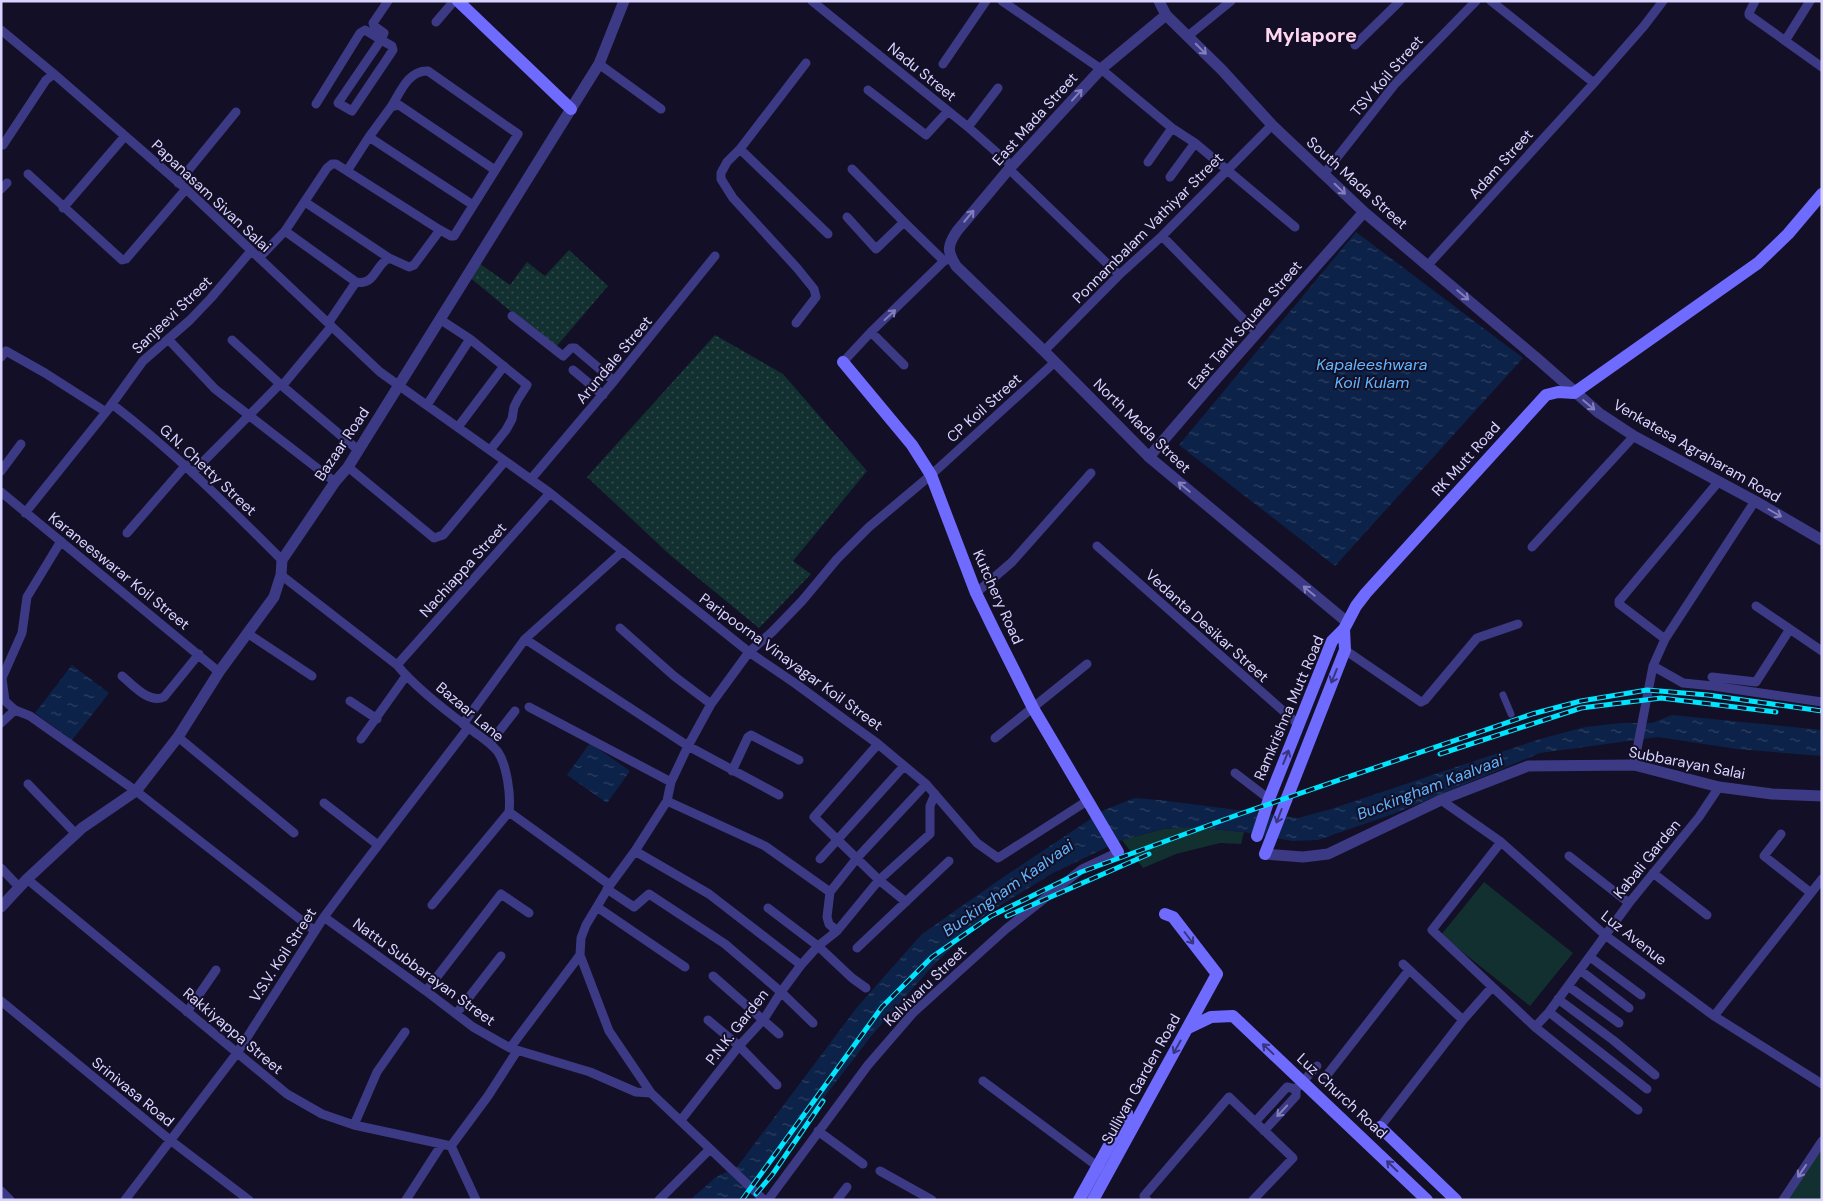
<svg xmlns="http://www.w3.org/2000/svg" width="1823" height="1201" viewBox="0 0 1823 1201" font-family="'DM Sans',sans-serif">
	<defs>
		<pattern id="grass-dots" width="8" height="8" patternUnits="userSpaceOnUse" patternTransform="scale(1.25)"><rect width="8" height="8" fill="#12302f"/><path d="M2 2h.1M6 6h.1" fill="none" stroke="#344d4e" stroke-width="1.8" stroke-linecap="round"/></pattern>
		<pattern id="water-ripples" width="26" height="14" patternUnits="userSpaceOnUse" patternTransform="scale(1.25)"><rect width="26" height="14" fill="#0c2248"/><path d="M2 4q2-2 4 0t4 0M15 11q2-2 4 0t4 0" fill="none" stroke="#2f4163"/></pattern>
	</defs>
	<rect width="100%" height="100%" fill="#130f26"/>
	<path fill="url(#grass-dots)" d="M 569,250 L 608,286 L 555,348 L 468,276 L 476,261 L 510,285 L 527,262 L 545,276 Z
		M 715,335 L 783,374 L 867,471 L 793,561 L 811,574 L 759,628 L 670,555 L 587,477 Z"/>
	<path fill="#12302f" d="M 1190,827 L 1244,832 L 1241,844 L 1220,843 L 1176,854 L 1143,868 L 1122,840 L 1163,829 Z
		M 1484,882 L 1573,953 L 1530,1006 L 1441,935 Z
		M 1822,1136 L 1822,1200 L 1785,1200 Z"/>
	<path fill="url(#water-ripples)" d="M 1356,232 L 1523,358 L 1335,566 L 1179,445 Z
		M 72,665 L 109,693 L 72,740 L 35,713 Z
		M 1672,715 L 1822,730 L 1822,756 L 1737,749 L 1658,737 L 1540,753 L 1393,814 L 1318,840 L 1292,841 L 1244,832 L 1190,827 L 1163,829 L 1122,840 L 1053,873 L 986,914 L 930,969 L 872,1035 L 776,1160 L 737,1200 L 690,1200 L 716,1177 L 737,1167 L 858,1006 L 922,934 L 999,880 L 1104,810 L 1135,798 L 1160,800 L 1298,818 L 1331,809 L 1540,739 L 1585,727 L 1622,723 L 1652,723 Z
		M 590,743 L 630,771 L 607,803 L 567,775 Z"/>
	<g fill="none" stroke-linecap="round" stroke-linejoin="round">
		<path stroke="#3d3a85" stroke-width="7" d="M 1503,695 L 1511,714"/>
		<path stroke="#3d3a85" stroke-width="9" d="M 812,1 L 968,127 L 1012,166
			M 1002,1 L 1101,69 L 1172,128 L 1195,143 L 1295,227
			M 1491,1 L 1594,83
			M 1755,1 L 1749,13 L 1749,15 L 1822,67
			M 436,22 L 454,1
			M 1,30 L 54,74 L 186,189 L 380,372 L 550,493 L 749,652 L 796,684 L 878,744 L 926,784 L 977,843 L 998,858 L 1087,801
			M 1188,36 L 1231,1
			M 1785,41 L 1810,1
			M 1355,45 L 1400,1
			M 599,64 L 661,109
			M 943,64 L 986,1
			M 868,90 L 926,135 L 948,111
			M 316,104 L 360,33 L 365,30 L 381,40 L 338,103 L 352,111 L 393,50 L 392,46 L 381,40 L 384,33 L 374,26 L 373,23 L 388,1
			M 968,127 L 998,88
			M 369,137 L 391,107 L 399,105 L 495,170
			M 3,145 L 46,80 L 54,74
			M 740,149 L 828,234
			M 1148,162 L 1172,128
			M 852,169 L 904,222
			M 1009,169 L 1119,275
			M 347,171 L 369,137 L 473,205
			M 28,174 L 122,260 L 126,259 L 186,189
			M 1324,174 L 1395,84 L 1476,1
			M 1170,177 L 1195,143
			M 178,183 L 236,112
			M 1,189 L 7,183
			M 305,202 L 389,258
			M 63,208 L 125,136
			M 847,217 L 876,249 L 904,222 L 944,261
			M 285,231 L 356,282 C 375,286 375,265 389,258 L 409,267 L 414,265 L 440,230
			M 1162,236 L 1257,333
			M 259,258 L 285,231 L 327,168 L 332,164 L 336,164 L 440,230 L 451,236 L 454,236 L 518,134 L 428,71 C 408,70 400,93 391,107
			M 1428,265 L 1594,83 L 1644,26 L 1663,1
			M 512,316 L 563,356 L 571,348 L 575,348 L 614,381
			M 441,320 L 470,339 L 527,385 L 518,399 L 514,407 L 512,419 L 506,430 L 490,450
			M 329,322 L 356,282
			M 796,323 L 816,297 L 814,289 L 797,268 L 733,198 L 721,179 L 721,173 L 727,162 L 740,149 L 806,63
			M 871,332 L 904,365
			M 168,339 L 215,389 L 335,482
			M 232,340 L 280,384 L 358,450
			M 1044,351 L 1119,275 L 1162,236 L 1272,125
			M 1,357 L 6,351 L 45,373 L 106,412
			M 843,362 L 871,332 L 944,261 L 952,258
			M 573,370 L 603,395
			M 282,386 L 331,327
			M 112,404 C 173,451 227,505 282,560
			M 427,405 L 470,339
			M 458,427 L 504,366
			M 348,467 L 434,538 L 443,535 L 505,461
			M 1,471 L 21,444
			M 193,472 L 280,384
			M 531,479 L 614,381 L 715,256
			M 1,492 L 219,672
			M 25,513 L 106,412 L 143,361 L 190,320 L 211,298 L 251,251
			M 127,533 L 186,465
			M 1097,546 L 1299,725
			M 1532,547 L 1634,436
			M 281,575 L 397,665 C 415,687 446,711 469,728 C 479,736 490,742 498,752 C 507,766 511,795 509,812 L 610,885
			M 976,593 L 1012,562 L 1091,473
			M 1756,606 L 1822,651
			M 620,628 L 674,676 L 711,704
			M 247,633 L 312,676
			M 525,639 L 688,746 L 779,795
			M 1665,639 L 1619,604 L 1619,601 L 1719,481
			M 1345,650 L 1421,702 L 1425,700 L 1477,638 L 1518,624
			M 397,665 L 550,493
			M 1653,666 L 1683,683 L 1713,686 L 1822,702
			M 122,676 C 133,685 149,704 164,697 L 199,654
			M 1712,677 L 1756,682 L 1790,629
			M 350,701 L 377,719
			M 529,707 L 671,782
			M 15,710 L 30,716 L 136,791 L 315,931
			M 1,723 L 15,710 L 5,701 L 2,678 L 22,633 L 27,597 L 61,541
			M 463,724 L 525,639 L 623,551
			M 178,737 L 294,833
			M 995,738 L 1087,664
			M 361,739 L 406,676
			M 490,743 L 515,711
			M 878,744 L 814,817 L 879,880 L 906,902
			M 1634,765 L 1653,666 L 1665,639 L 1755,501
			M 732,771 L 748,737 L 751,735 L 799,760
			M 1235,773 L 1269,799
			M 28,784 L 76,834
			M 1441,800 L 1501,842 L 1605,935 L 1714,1016 L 1822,1084
			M 667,801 L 765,846 L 830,892
			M 324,803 L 378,845
			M 1781,834 L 1764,856 L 1811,893
			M 1501,842 L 1432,930 L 1535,1027 L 1549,1012 L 1629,903 L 1699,817 L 1719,787
			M 635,851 L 709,894 L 801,965
			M 1569,856 L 1629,903
			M 820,859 L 904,766
			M 1,868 L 19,887
			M 1653,873 L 1707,915
			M 27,879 L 287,1094 L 322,1114 L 354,1125 L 451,1146
			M 607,889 L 634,907 L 649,894 L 725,944 L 781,992 L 813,1023
			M 432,905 L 509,812
			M 597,907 L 685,967
			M 768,908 L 818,946 L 852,978 L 866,988
			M 324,917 L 426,991 L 473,1027 L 510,1048 L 590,1072 L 636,1092 L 651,1093
			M 837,931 L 829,924 L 827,917 L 830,892 L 857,858 L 926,784
			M 857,948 L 949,861
			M 1590,957 L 1641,995
			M 1403,964 L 1463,1020
			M 1580,970 L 1629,1008
			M 713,976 L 779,1034
			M 1568,986 L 1619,1023
			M 426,991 L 501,894 L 529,913
			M 1558,999 L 1613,1040 L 1655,1075
			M 1,1001 L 170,1140 L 249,1200
			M 187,1012 L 216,970
			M 1549,1012 L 1647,1089
			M 456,1014 L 501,956
			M 1714,1016 L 1822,879
			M 708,1020 L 739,1046 L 777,1085
			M 1535,1027 L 1638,1110
			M 510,1048 L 580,955
			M 1327,1075 L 1409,970
			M 983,1081 L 1101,1169
			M 681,1120 L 739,1046 L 764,1019 L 781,992 L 801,965 L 818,946 L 837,931 L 879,880 L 930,834 L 930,806 L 935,794
			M 1255,1122 L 1287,1087 L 1296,1089
			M 354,1125 L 377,1072 L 405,1032
			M 1380,1127 L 1463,1020 L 1492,987
			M 818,1131 L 863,1164
			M 1264,1131 L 1296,1096 L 1296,1089 L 1317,1066
			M 451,1146 L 488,1096 L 517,1051
			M 451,1146 L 476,1200
			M 880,1171 L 932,1200
			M 1,1191 L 10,1200
			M 125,1200 L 237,1053 L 324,917 L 353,878 L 468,728
			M 406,1200 L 442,1144
			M 659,1200 L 710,1149
			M 764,1200 L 651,1093 L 609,1031 L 580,955 L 581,938 L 586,925 L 610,885 L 635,851 L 667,801 L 671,782 L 688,746 L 711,704 L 749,652 L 772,632 L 802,601 L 837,559 L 869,527 L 931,475 L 1055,362
			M 768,1200 L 868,1065 L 913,1013 L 1006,929 L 1082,869 L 1118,852
			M 837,1200 L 847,1187
			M 1147,1200 L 1144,1196 L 1229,1097 L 1293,1158 L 1253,1200
			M 1783,1200 L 1822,1141"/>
		<path stroke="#3d3a85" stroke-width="11" d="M 1159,1 L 1166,15 L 1222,70 L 1272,125 L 1364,212 L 1540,361 L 1599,413 L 1634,436 L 1755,501 L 1822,540
			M 1166,15 L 1101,69 L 1009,169 L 957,231 C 947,246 947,251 956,266 L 1044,351 L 1149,457 L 1347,622
			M 1149,457 L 1211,385 L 1364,212
			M 1265,854 L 1303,857 L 1328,854 L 1441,800 L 1528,766 L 1634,765 L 1719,787 L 1772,794 L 1822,796
			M 1,907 L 27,879 L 82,828 L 136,791 L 178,737 L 219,672 L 274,597 L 281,575 L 282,560 L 335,482 L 348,467 L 599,64 L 624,1"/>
		<path stroke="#6f6bff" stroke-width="12" d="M 458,1 L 571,109
			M 843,362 L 912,445 L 931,475 L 976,593 L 994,630 L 1033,708 L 1118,852
			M 1257,836 L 1269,799 L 1332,641 L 1344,629
			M 1265,854 L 1345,650 L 1344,629 L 1356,606 L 1366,593 L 1546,395 L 1558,392 L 1574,393 L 1758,263 L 1788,234 L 1822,194
			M 1188,1028 L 1211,1017 L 1233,1016 L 1427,1200
			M 1380,1127 L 1456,1200
			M 1079,1200 L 1127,1113
			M 1093,1200 L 1217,974 L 1173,917 L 1165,914"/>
		<g stroke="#00e5ff" stroke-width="5">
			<path id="rail" d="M 1440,754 L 1581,708 L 1661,698 L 1776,712
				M 1007,916 L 1149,854
				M 756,1194 L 772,1175 L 823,1101
				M 742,1200 L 882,1007 L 932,957 L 991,916 L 1081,872 L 1237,815 L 1532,714 L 1581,701 L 1647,690 L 1708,695 L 1822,711"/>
		</g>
		<use href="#rail" stroke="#130f26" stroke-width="3" stroke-dasharray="9" stroke-linecap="butt"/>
	</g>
	<defs><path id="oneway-shaft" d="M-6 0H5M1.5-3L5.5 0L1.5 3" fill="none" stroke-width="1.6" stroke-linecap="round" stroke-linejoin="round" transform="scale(1.25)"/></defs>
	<g stroke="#837fbc">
		<use href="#oneway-shaft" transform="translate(1201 49) rotate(45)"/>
		<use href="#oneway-shaft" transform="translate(1077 95) rotate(-48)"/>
		<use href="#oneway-shaft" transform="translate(1340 189) rotate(44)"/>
		<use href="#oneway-shaft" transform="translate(969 216) rotate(-50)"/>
		<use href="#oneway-shaft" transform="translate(1463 295) rotate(40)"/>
		<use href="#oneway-shaft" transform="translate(890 315) rotate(-43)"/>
		<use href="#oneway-shaft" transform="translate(1589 405) rotate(40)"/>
		<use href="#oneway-shaft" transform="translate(1184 487) rotate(-140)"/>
		<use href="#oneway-shaft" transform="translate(1775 513) rotate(30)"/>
		<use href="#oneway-shaft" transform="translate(1309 591) rotate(-140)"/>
		<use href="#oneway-shaft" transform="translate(1282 1111) rotate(133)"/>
		<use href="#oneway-shaft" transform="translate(1802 1171) rotate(124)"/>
	</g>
	<g stroke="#38347d">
		<use href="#oneway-shaft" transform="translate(1334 676) rotate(112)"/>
		<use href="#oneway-shaft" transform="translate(1286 757) rotate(-68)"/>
		<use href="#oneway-shaft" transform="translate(1279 816) rotate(111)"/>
		<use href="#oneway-shaft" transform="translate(1189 938) rotate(53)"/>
		<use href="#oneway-shaft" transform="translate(1177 1047) rotate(119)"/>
		<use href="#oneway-shaft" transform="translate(1268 1049) rotate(-137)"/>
		<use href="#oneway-shaft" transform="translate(1392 1166) rotate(-136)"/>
	</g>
	<g text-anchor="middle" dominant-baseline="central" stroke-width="4" stroke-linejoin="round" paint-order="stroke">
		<g font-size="15" fill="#d9d4ff" stroke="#130f26">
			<text transform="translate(922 72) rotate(39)">Nadu Street</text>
			<text transform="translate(1387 76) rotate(-49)">TSV Koil Street</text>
			<text transform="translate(1035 119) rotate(-48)">East Mada Street</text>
			<text transform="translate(1501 164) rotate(-48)">Adam Street</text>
			<text transform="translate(1357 183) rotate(42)">South Mada Street</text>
			<text transform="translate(211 196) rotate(43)">Papanasam Sivan Salai</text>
			<text transform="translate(1148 228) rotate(-45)">Ponnambalam Vathiyar Street</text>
			<text transform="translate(172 315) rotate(-44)">Sanjeevi Street</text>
			<text transform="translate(1245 325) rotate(-49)">East Tank Square Street</text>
			<text transform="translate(614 360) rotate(-50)">Arundale Street</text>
			<text transform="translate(984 408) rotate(-42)">CP Koil Street</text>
			<text transform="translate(1142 426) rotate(44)">North Mada Street</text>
			<text transform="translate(342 444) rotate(-56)">Bazaar Road</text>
			<text transform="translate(1697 451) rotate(30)">Venkatesa Agraharam Road</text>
			<text transform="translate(1466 459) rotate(-48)">RK Mutt Road</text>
			<text transform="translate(208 470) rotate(43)">G.N. Chetty Street</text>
			<text transform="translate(463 570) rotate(-48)">Nachiappa Street</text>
			<text transform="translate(119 571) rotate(39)">Karaneeswarar Koil Street</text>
			<text transform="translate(998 597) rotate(66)">Kutchery Road</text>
			<text transform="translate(1207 626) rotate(42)">Vedanta Desikar Street</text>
			<text transform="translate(791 662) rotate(36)">Paripoorna Vinayagar Koil Street</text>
			<text transform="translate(1289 708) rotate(-67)">Ramkrishna Mutt Road</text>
			<text transform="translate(470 712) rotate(40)">Bazaar Lane</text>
			<text transform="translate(1687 763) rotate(11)">Subbarayan Salai</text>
			<text transform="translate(1647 859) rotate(-51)">Kabali Garden</text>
			<text transform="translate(1634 938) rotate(38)">Luz Avenue</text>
			<text transform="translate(283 955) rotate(-57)">V.S.V. Koil Street</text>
			<text transform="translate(424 972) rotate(36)">Nattu Subbarayan Street</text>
			<text transform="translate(925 986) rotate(-44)">Kalvivaru Street</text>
			<text transform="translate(737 1027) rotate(-52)">P.N.K. Garden</text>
			<text transform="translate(233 1031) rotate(40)">Rakkiyappa Street</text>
			<text transform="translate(1141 1079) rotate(-61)">Sullivan Garden Road</text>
			<text transform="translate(133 1092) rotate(39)">Srinivasa Road</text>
			<text transform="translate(1342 1096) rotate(43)">Luz Church Road</text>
		</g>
		<g font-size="16" font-style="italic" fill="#62b6ff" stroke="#130f26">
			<text x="1372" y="364">Kapaleeshwara<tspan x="1372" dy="18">Koil Kulam</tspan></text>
			<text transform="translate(1430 787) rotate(-21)">Buckingham Kaalvaai</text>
			<text transform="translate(1008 888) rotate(-35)">Buckingham Kaalvaai</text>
		</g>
		<g font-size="20" font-weight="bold" fill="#ffd6f0" stroke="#130f26">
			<text x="1311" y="35">Mylapore</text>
		</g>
	</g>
	<rect width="1823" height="1201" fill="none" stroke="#d9d4ff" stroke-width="5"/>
</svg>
